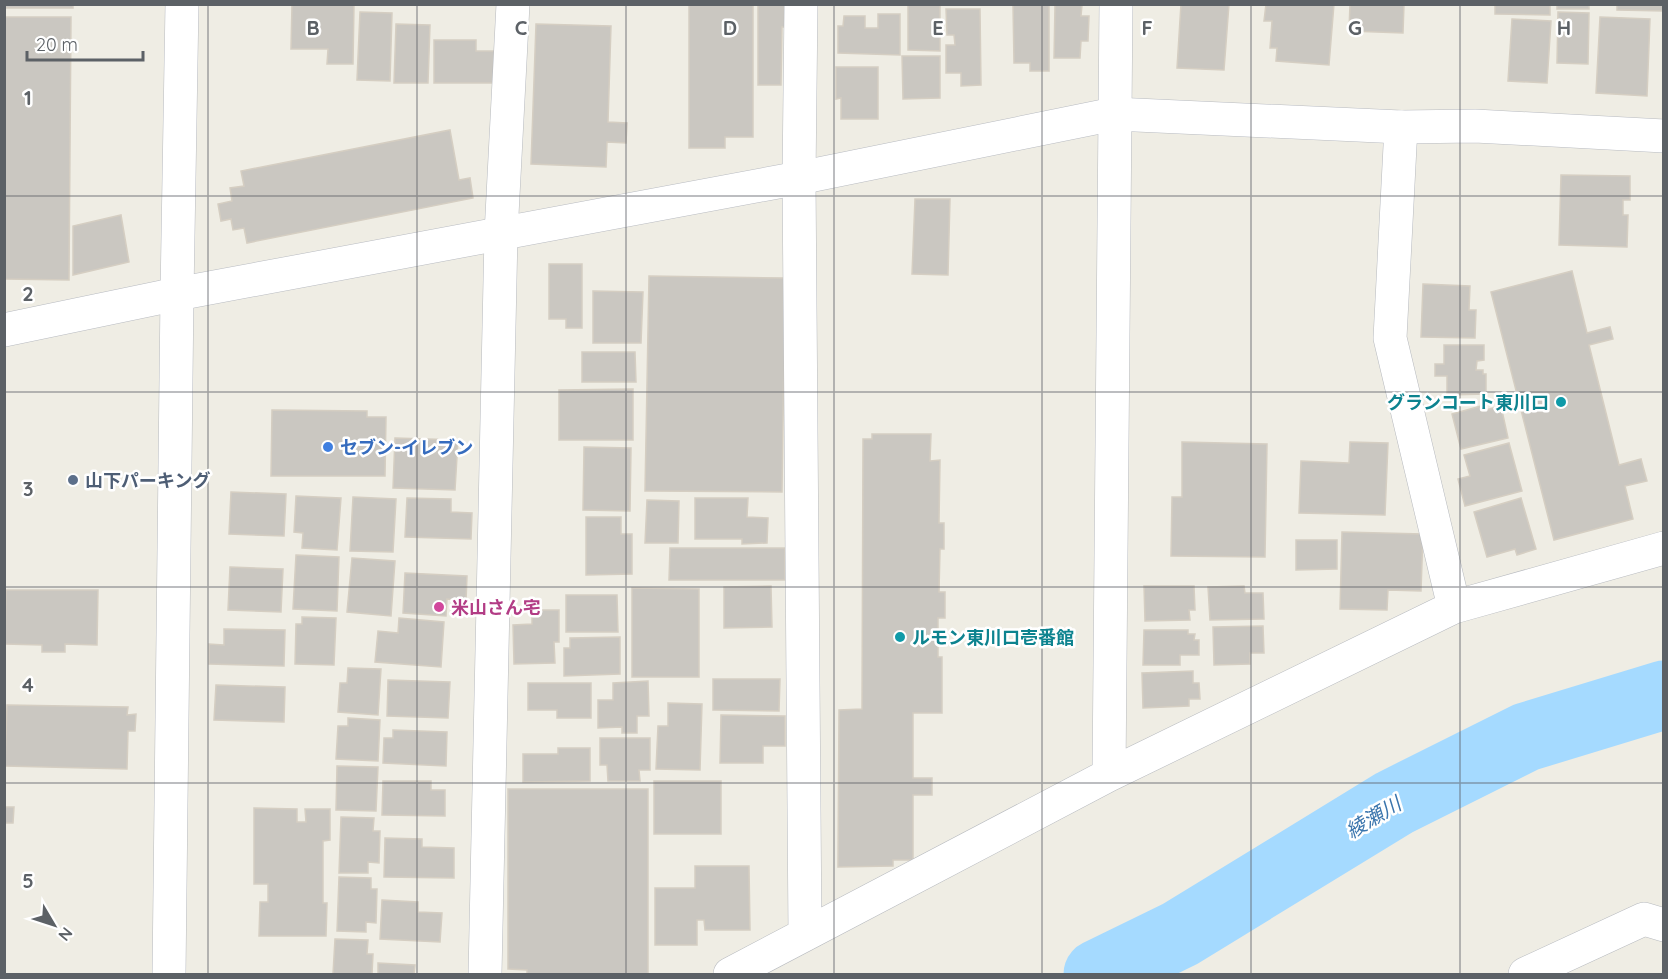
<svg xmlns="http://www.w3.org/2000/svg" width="1668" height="979" viewBox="0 0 1668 979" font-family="Quicksand,'Noto Sans JP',sans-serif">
	<rect width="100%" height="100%" fill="#efede4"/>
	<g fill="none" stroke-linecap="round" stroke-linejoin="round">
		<path stroke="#a5daff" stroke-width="69" d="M 1098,974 L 1180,934 L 1394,803 L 1526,737 L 1664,695"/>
	</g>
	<path fill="#cac7c1" stroke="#d5cec2" stroke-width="1.5" d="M 4,4 L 73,4 L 73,8 L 4,8 Z
		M 292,4 L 354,4 L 353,64 L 327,64 L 328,49 L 291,49 Z
		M 689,4 L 753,4 L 753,137 L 725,137 L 725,148 L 689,148 Z
		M 758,4 L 788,4 L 788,27 L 782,27 L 781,85 L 758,85 Z
		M 908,4 L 940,4 L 940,51 L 908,50 Z
		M 1181,4 L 1229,4 L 1224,70 L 1177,68 Z
		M 1266,4 L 1334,4 L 1329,65 L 1276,61 L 1277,48 L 1270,48 L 1272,21 L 1264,21 Z
		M 1350,4 L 1404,4 L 1403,33 L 1349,31 Z
		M 1495,4 L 1550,4 L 1550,15 L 1495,14 Z
		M 1557,4 L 1589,4 L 1589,9 L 1557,9 Z
		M 1617,4 L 1664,4 L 1664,11 L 1617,10 Z
		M 1013,5 L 1049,5 L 1049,71 L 1030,71 L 1030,63 L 1014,63 Z
		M 1055,5 L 1082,5 L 1081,16 L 1089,16 L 1088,41 L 1081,41 L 1080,58 L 1054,58 Z
		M 946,9 L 980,9 L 981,85 L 961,86 L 961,73 L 946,73 L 946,45 L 955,45 L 954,35 L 947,35 Z
		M 360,12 L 392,13 L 390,81 L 357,80 Z
		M 1558,12 L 1589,13 L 1588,64 L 1557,63 Z
		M 878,14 L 900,14 L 900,55 L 838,53 L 838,26 L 843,26 L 844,16 L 865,16 L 865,28 L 878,28 Z
		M 4,17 L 71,17 L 69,280 L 4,279 Z
		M 1600,17 L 1650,19 L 1647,96 L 1596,93 Z
		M 1512,19 L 1551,21 L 1547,83 L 1508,81 Z
		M 396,24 L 430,25 L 428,83 L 394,83 Z
		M 536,24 L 611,26 L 608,122 L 627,123 L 626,143 L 607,142 L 606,167 L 531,164 Z
		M 434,40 L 476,40 L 476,51 L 494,51 L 494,83 L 434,83 Z
		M 902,56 L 940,56 L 940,98 L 903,99 Z
		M 836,67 L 878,67 L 878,119 L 841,119 L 841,98 L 836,99 Z
		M 450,130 L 459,180 L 470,178 L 473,198 L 247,243 L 244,228 L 233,230 L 231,219 L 221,221 L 218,204 L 232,201 L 230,188 L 244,186 L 241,171 Z
		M 1561,175 L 1630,176 L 1630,200 L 1623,200 L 1623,215 L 1628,215 L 1627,247 L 1559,245 Z
		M 915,199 L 950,199 L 948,275 L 912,274 Z
		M 121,215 L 129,262 L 73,275 L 73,226 Z
		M 549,264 L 582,264 L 582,328 L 566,328 L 566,319 L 549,319 Z
		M 1572,271 L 1587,333 L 1610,327 L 1613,339 L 1589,345 L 1619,465 L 1641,459 L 1647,481 L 1625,486 L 1633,519 L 1554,540 L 1491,292 Z
		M 649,276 L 785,278 L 782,492 L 645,491 Z
		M 1423,284 L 1470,286 L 1469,310 L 1476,310 L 1475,338 L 1421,337 Z
		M 593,291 L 643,292 L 641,343 L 593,343 Z
		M 1444,345 L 1484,345 L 1484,360 L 1477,361 L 1476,370 L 1483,370 L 1483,374 L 1486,374 L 1486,394 L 1447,395 L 1447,376 L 1435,376 L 1435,364 L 1444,364 Z
		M 582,352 L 635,352 L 636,382 L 582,382 Z
		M 633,389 L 633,440 L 559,440 L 559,390 Z
		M 1481,406 L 1482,411 L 1501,406 L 1508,438 L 1461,449 L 1452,414 Z
		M 272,410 L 367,411 L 367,417 L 386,417 L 385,476 L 271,476 Z
		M 872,434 L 931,434 L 930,461 L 940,460 L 939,523 L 944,523 L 944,549 L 940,549 L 939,592 L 945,592 L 945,618 L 938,618 L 938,657 L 942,657 L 942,713 L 913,713 L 913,778 L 932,778 L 932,795 L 913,795 L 913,860 L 893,860 L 893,866 L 838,867 L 839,710 L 862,709 L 863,439 L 872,439 Z
		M 395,438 L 458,440 L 455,490 L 393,488 Z
		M 1182,442 L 1267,444 L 1265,557 L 1171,556 L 1172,497 L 1182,497 Z
		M 1350,442 L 1388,443 L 1385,515 L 1299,513 L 1301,461 L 1349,463 Z
		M 1509,443 L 1522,491 L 1465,506 L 1458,479 L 1470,476 L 1464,455 Z
		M 584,447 L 631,448 L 630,511 L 583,510 Z
		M 231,492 L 286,494 L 284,536 L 229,534 Z
		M 296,496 L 341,498 L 337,550 L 302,548 L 303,533 L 294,532 Z
		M 353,497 L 396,499 L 393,552 L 350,551 Z
		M 407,498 L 451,499 L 451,512 L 472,513 L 471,539 L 405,537 Z
		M 695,498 L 748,498 L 747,517 L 768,518 L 767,543 L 742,544 L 742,539 L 695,539 Z
		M 1521,498 L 1536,549 L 1517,555 L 1515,549 L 1487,557 L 1474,512 Z
		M 647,500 L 679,501 L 678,543 L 645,543 Z
		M 586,517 L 621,517 L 621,534 L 632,534 L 632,574 L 586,575 Z
		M 1342,532 L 1423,534 L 1421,591 L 1388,590 L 1387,610 L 1340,609 Z
		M 1296,540 L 1337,540 L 1337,569 L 1296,570 Z
		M 670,548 L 785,548 L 785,580 L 669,580 Z
		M 296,555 L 339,557 L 337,611 L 293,609 Z
		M 352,558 L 395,561 L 391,616 L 347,612 Z
		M 230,567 L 283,569 L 281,612 L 228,610 Z
		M 405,573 L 467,576 L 466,601 L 447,599 L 446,616 L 403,613 Z
		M 771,586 L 772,627 L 724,628 L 724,587 Z
		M 1144,586 L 1194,586 L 1195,610 L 1189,610 L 1190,620 L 1145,621 Z
		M 1244,586 L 1245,593 L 1263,593 L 1264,619 L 1210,620 L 1208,587 Z
		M 632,588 L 699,589 L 699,677 L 632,677 Z
		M 6,590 L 98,590 L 97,645 L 65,644 L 65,652 L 42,652 L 42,645 L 5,644 Z
		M 566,595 L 617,595 L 618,632 L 566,632 Z
		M 532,610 L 559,610 L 559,642 L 554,642 L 555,663 L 514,664 L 513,625 L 532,624 Z
		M 302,617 L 336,618 L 334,665 L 295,664 L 296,624 L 302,624 Z
		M 399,618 L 444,622 L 441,667 L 375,662 L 378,631 L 398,633 Z
		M 1263,626 L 1264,653 L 1250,653 L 1250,664 L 1214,665 L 1213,627 Z
		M 224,629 L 285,630 L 284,666 L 209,664 L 209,644 L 224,645 Z
		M 1144,630 L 1188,630 L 1188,634 L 1195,634 L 1194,640 L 1199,640 L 1199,655 L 1180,655 L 1180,665 L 1143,665 Z
		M 620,637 L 620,674 L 564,676 L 564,648 L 570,648 L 570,638 Z
		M 348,668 L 381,669 L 378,715 L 338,712 L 340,683 L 347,683 Z
		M 1193,671 L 1193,683 L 1199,683 L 1200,699 L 1189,699 L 1189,706 L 1143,708 L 1142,673 Z
		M 713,679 L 780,679 L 779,711 L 713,710 Z
		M 388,680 L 450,682 L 448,718 L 387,716 Z
		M 648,681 L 649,716 L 637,716 L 637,733 L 622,733 L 622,727 L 598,728 L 598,700 L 613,700 L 613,683 Z
		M 528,683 L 591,683 L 591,718 L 557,718 L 557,710 L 528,710 Z
		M 216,685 L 285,687 L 284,722 L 214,720 Z
		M 668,703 L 702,704 L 700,770 L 656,769 L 658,726 L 668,726 Z
		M 7,705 L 128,707 L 127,715 L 136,714 L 135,731 L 128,731 L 127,769 L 5,766 Z
		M 721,715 L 785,716 L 785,746 L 763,746 L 763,763 L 720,763 Z
		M 348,718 L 380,720 L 378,761 L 336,759 L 338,726 L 348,726 Z
		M 393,730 L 447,732 L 446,766 L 383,763 L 384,738 L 393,738 Z
		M 600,738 L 650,738 L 650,770 L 639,770 L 640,781 L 608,781 L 607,765 L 600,765 Z
		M 558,748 L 590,748 L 590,781 L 523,782 L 523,754 L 558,754 Z
		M 337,766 L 378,767 L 376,811 L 336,810 Z
		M 383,781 L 431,781 L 431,790 L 445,790 L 445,816 L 382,815 Z
		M 654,781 L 721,781 L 721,834 L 654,834 Z
		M 508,789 L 648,789 L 648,974 L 527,974 L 527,970 L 508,969 Z
		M 4,807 L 14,807 L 13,823 L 4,823 Z
		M 254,808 L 297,809 L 297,822 L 306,822 L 305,809 L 330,809 L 330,840 L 323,841 L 323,903 L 327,903 L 326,936 L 259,936 L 260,902 L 268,902 L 268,884 L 254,884 Z
		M 341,817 L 374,818 L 373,831 L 380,831 L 379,863 L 368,862 L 368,873 L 339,873 Z
		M 385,838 L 422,839 L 422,847 L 454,848 L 454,878 L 384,877 Z
		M 695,866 L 749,866 L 750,930 L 705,930 L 704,920 L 697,920 L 697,945 L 655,945 L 655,888 L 695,888 Z
		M 339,877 L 371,878 L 371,889 L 377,889 L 376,923 L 366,922 L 366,932 L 337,931 Z
		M 382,900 L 418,902 L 418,912 L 442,913 L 440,942 L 380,939 Z
		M 335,939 L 368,940 L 367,954 L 373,954 L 372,974 L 333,974 Z
		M 378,963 L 415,965 L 414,974 L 378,974 Z"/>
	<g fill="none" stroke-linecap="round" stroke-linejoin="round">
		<g stroke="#b7babf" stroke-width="34">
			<path id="street" d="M 801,4 L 799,178 L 805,934
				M 1401,127 L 1390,338 L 1454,607
				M 1109,775 L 1116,4
				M 169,974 L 177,294
				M 485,974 L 501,234 L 513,4
				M 730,974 L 1109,775 L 1454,607 L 1664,548
				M 1525,974 L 1644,919 L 1664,925"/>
		</g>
		<g stroke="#b8bbc1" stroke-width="34">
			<path id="secondary" d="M 177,294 L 182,4
				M 4,330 L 177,294 L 799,178 L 1114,114 L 1401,127 L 1475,126 L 1664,136"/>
		</g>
		<use href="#street" stroke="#fff" stroke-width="33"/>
		<use href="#secondary" stroke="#fff" stroke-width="33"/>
	</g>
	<path fill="none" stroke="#5c6166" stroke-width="1.5" stroke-opacity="0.55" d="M 208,4 L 208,974M 417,4 L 417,974M 626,4 L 626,974M 834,4 L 834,974M 1042,4 L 1042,974M 1251,4 L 1251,974M 1460,4 L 1460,974M 4,196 L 1664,196M 4,392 L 1664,392M 4,587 L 1664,587M 4,783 L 1664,783"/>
	<g fill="#0f9aa8" stroke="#fff" stroke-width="2">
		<circle cx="1561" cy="402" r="6"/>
		<circle cx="900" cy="637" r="6"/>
	</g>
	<circle fill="#3f7fe0" stroke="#fff" stroke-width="2" cx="328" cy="447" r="6"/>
	<circle fill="#5c6f8a" stroke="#fff" stroke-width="2" cx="73" cy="480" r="6"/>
	<circle fill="#d1479c" stroke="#fff" stroke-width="2" cx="439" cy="607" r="6"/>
	<g text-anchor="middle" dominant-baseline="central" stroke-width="5" stroke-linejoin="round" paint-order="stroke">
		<g font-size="18" font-weight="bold" fill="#0d838f" stroke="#fff" text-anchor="end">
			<text x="1549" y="402">グランコート東川口</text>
			<text x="912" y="637" text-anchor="start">ルモン東川口壱番館</text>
		</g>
		<g font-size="18" font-weight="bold" fill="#366cbe" stroke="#fff" text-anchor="start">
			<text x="340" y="447">セブン-イレブン</text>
		</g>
		<g font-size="18" font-weight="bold" fill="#4e5e75" stroke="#fff" text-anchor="start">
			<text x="85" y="480">山下パーキング</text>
		</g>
		<g font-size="18" font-weight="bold" fill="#b23c85" stroke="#fff" text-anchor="start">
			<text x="451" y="607">米山さん宅</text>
		</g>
		<g font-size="20" font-style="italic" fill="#3a75ad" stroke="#fff">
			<text transform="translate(1373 817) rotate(-31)">綾瀬川</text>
		</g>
	</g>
	<g font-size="20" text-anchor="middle" font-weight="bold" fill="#5c6166" stroke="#fff" stroke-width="5" stroke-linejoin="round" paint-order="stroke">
		<text x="313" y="35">B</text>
		<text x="521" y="35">C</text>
		<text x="730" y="35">D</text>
		<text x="938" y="35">E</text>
		<text x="1147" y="35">F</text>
		<text x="1355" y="35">G</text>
		<text x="1564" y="35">H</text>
		<text x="28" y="105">1</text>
		<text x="28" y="301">2</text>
		<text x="28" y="496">3</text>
		<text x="28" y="692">4</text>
		<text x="28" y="888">5</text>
	</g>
	<rect width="1668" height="979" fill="none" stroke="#5c6166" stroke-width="12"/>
	<g transform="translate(54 925) rotate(129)" stroke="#ffffff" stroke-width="4.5" paint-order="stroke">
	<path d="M0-4.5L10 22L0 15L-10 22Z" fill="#5c6166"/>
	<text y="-9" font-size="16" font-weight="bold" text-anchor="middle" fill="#5c6166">N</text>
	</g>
	<path d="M27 51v9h116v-9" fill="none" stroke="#5c6166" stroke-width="3"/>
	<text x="36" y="51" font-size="18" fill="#5c6166" stroke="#ffffff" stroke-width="4.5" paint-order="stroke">20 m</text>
</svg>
